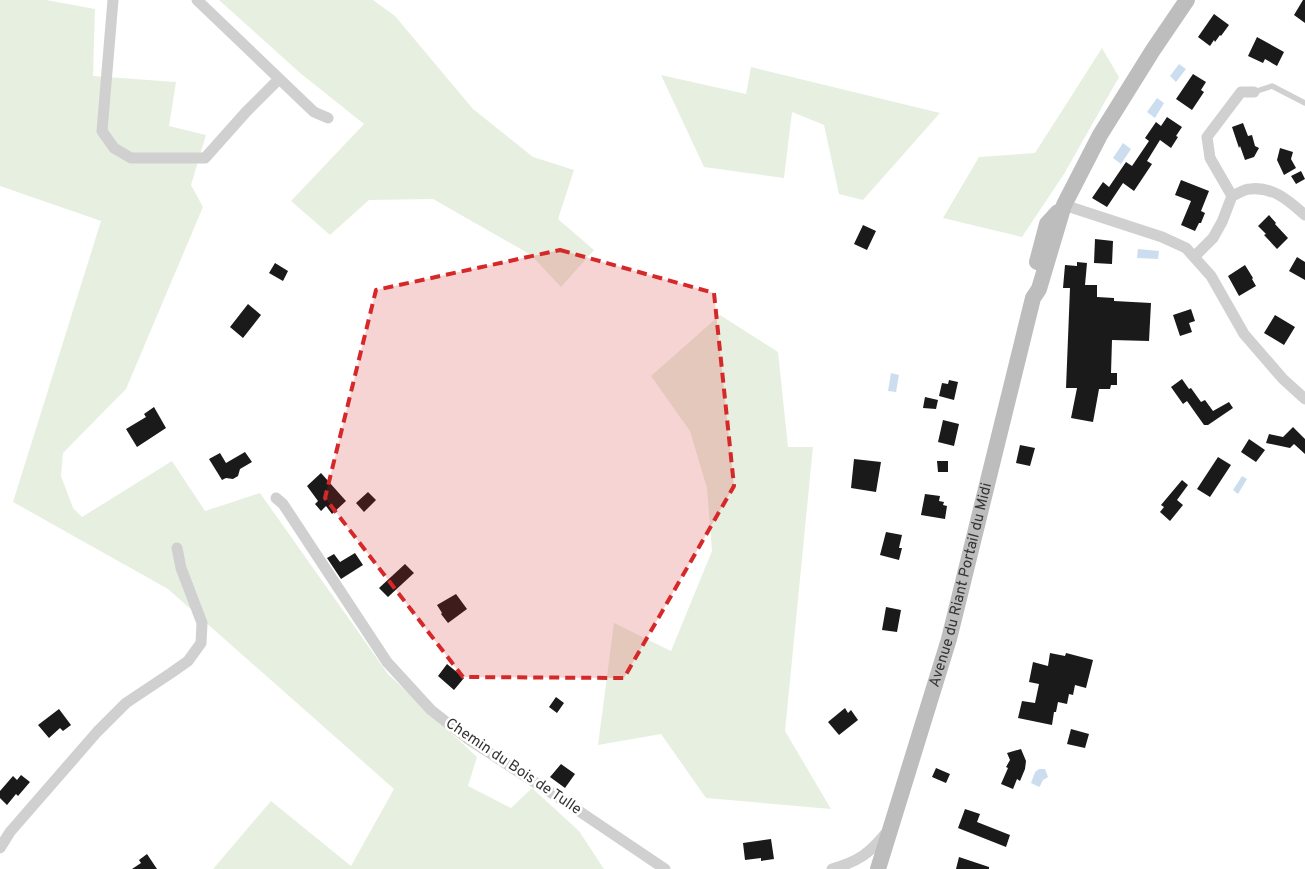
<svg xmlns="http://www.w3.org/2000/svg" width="1305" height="869" viewBox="0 0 1305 869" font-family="Overpass,sans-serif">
	<rect width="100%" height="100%" fill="#fff"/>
	<path fill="#e7f0e0" d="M 0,0 L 46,0 L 95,9 L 93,76 L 176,82 L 169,126 L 206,135 L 191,185 L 203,207 L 126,389 L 63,453 L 61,476 L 73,508 L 82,517 L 172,461 L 205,511 L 260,493 L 388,674 L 477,757 L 468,786 L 511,808 L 532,788 L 579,831 L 604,869 L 213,869 L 271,801 L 351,866 L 394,789 L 168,589 L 13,502 L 101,221 L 0,186 Z
		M 219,0 L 373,0 L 395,16 L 473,109 L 533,157 L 574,170 L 558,219 L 594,250 L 561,287 L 531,255 L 433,199 L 369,200 L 330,235 L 291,201 L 364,124 L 300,73 Z
		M 1102,48 L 1119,77 L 1064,174 L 1022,237 L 943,218 L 979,157 L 1035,153 Z
		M 751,67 L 940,113 L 863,200 L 839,194 L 824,125 L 792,112 L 784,178 L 704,167 L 661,75 L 746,94 Z
		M 720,315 L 778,352 L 788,447 L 813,447 L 785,731 L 831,809 L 706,798 L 661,734 L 598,745 L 614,623 L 671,651 L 712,551 L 707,488 L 690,431 L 651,376 Z"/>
	<path fill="#ccddf0" d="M 1179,64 L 1186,69 L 1176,82 L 1170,76 Z
		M 1157,98 L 1164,103 L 1155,118 L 1147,112 Z
		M 1123,143 L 1131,149 L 1121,164 L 1113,158 Z
		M 1138,249 L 1159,251 L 1158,259 L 1137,258 Z
		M 891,373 L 899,375 L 896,392 L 888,391 Z
		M 1242,476 L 1247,479 L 1238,494 L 1233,490 Z
		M 1039,769 L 1045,769 L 1048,777 L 1043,780 L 1040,786 L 1039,787 L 1031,783 L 1035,772 Z"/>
	<path fill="#1a1a1a" d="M 1303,0 L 1305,0 L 1305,23 L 1294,15 Z
		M 1214,14 L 1229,25 L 1221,36 L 1220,35 L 1215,42 L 1214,40 L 1210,46 L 1198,37 Z
		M 1257,37 L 1284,52 L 1277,66 L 1265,59 L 1263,63 L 1248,56 Z
		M 1193,74 L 1206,82 L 1201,90 L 1204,92 L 1192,110 L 1176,99 Z
		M 1167,117 L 1182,127 L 1176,136 L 1178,137 L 1171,148 L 1160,140 L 1147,161 L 1152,164 L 1134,191 L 1123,183 L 1107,207 L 1092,198 L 1103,182 L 1109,187 L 1126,162 L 1132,166 L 1149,141 L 1145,138 L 1156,122 L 1161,126 Z
		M 1243,123 L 1248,136 L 1252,135 L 1255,146 L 1259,148 L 1254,157 L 1245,160 L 1240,146 L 1239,148 L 1232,127 Z
		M 1280,148 L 1293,152 L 1291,159 L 1296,168 L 1284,175 L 1277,160 Z
		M 1301,171 L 1305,179 L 1296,184 L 1291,176 Z
		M 1181,180 L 1209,191 L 1201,211 L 1205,213 L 1201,223 L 1199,223 L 1195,231 L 1181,225 L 1191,201 L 1175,195 Z
		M 1269,215 L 1276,223 L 1275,224 L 1288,238 L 1277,249 L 1264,235 L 1266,234 L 1258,226 Z
		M 863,225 L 876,231 L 867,250 L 854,244 Z
		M 1095,239 L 1113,241 L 1112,264 L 1094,263 Z
		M 1297,257 L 1305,262 L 1305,280 L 1289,271 Z
		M 1077,262 L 1087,263 L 1085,285 L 1097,285 L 1097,297 L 1114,298 L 1114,301 L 1151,303 L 1149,341 L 1112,340 L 1111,373 L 1117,373 L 1117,385 L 1111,385 L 1110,389 L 1099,389 L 1093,422 L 1071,418 L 1077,388 L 1066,388 L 1070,288 L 1063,288 L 1065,265 L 1077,266 Z
		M 275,263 L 288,271 L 283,281 L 269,273 Z
		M 1245,265 L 1253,278 L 1252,279 L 1256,286 L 1239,296 L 1228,276 Z
		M 248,304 L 261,315 L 243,338 L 230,327 Z
		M 1191,309 L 1195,321 L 1189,323 L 1192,332 L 1180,336 L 1173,315 Z
		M 1275,315 L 1295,327 L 1284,345 L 1264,333 Z
		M 1182,379 L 1189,389 L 1191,388 L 1201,402 L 1205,400 L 1213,411 L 1229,402 L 1233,408 L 1208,425 L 1204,425 L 1187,401 L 1183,404 L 1171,387 Z
		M 949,380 L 958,382 L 954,400 L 939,396 L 942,383 L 948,384 Z
		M 925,397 L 938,400 L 936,409 L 923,408 Z
		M 154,407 L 166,428 L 137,447 L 126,429 L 146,417 L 144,414 Z
		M 943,420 L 959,424 L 954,446 L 938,442 Z
		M 1293,427 L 1305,439 L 1305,454 L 1294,444 L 1290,448 L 1266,443 L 1269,434 L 1283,437 Z
		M 1249,439 L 1265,450 L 1256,462 L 1241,452 Z
		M 1020,445 L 1035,448 L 1030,466 L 1016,463 Z
		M 245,452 L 252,462 L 240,469 L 238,476 L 233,479 L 226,478 L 222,480 L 209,459 L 220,453 L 226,463 Z
		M 1218,457 L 1231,465 L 1210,497 L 1197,489 Z
		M 854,459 L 881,462 L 876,492 L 851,488 Z
		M 937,461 L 948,461 L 948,472 L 938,472 Z
		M 321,473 L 346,501 L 332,514 L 326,506 L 321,511 L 315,504 L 318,501 L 307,486 Z
		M 1182,480 L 1188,485 L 1177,500 L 1183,505 L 1170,521 L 1160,512 L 1164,507 L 1161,505 Z
		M 368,492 L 376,500 L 364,512 L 356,503 Z
		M 925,494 L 940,496 L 939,501 L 944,502 L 943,505 L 947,506 L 945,519 L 921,515 Z
		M 886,532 L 902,535 L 899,548 L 902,548 L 899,560 L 880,555 Z
		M 355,553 L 363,565 L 341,579 L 327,558 L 334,554 L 340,562 Z
		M 405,564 L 414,573 L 388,597 L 379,588 Z
		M 456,594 L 467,609 L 448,623 L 441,614 L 442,613 L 437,605 Z
		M 886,607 L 901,610 L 897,632 L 882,630 Z
		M 1050,653 L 1065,656 L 1066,653 L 1093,660 L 1086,688 L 1075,685 L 1073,695 L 1069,694 L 1067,704 L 1058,702 L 1056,712 L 1054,712 L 1052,725 L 1018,718 L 1022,701 L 1035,703 L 1039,684 L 1029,682 L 1033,662 L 1048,666 Z
		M 447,664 L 464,678 L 454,690 L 438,676 Z
		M 556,697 L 564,703 L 557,713 L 549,707 Z
		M 845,708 L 848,713 L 851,710 L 858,720 L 839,735 L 828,722 Z
		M 59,709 L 71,725 L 63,731 L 60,728 L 49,738 L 38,725 Z
		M 1071,729 L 1089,734 L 1085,748 L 1067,744 Z
		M 1021,749 L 1026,761 L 1025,769 L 1020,781 L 1017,779 L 1013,789 L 1001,784 L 1008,768 L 1006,767 L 1010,760 L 1007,753 Z
		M 561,764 L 575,774 L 565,788 L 550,777 Z
		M 936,768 L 950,774 L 946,783 L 932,777 Z
		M 21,775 L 30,782 L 18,796 L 16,794 L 7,805 L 0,798 L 0,791 L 13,776 L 17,780 Z
		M 965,809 L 980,814 L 977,822 L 1010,835 L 1006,847 L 958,828 Z
		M 771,839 L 774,859 L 761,861 L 761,858 L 745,860 L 743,843 Z
		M 147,854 L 157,869 L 132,869 L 141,863 L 139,860 Z
		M 959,857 L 989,867 L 989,869 L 956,869 Z"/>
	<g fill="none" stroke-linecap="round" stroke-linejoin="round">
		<path stroke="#d0d0d0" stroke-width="5.5" d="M 1254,92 L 1272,86 L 1305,103"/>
		<path stroke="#d0d0d0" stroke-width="11" d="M 113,0 L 102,131 L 114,148 L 131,158 L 205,158 L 246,112 L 279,79
			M 197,0 L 314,112 L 328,118
			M 1232,196 L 1210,158 L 1207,137 L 1241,92 L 1254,92
			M 1064,205 L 1162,237 L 1186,248 L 1211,276 L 1244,334 L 1283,379 L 1305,399
			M 1194,257 L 1213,238 L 1222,222 L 1232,196 C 1237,194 1244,189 1250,189 C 1273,186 1289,201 1305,215
			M 276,498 L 283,504 L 387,662 L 431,710 L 468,739 L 570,805 L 665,869
			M 0,848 L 10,832 L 97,732 L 126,703 L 171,673 L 188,661 L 201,643 L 202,623 L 181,568 L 177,548
			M 832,869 C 859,861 869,854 887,832"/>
		<g stroke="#bdbdbd" stroke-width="16">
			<path d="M 1037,262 L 1047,224 L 1058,212"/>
			<path id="s1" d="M 878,869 L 949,639 L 1033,298 L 1039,289 L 1064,205 L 1100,135 L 1153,50 L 1187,0"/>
		</g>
	</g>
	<path fill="#d62828" fill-opacity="0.2" stroke="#d62828" stroke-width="4" stroke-dasharray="10 6" stroke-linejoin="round" d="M 560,250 L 714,293 L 734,486 L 624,678 L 463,677 L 325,498 L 376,290 Z"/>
	<g text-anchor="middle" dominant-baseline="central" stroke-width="5" stroke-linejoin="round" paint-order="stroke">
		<g font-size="15" fill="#333" stroke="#fff">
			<text stroke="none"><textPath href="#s1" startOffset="296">Avenue du Riant Portail du Midi</textPath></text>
			<text transform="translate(513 767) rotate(34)">Chemin du Bois de Tulle</text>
		</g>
	</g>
</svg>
